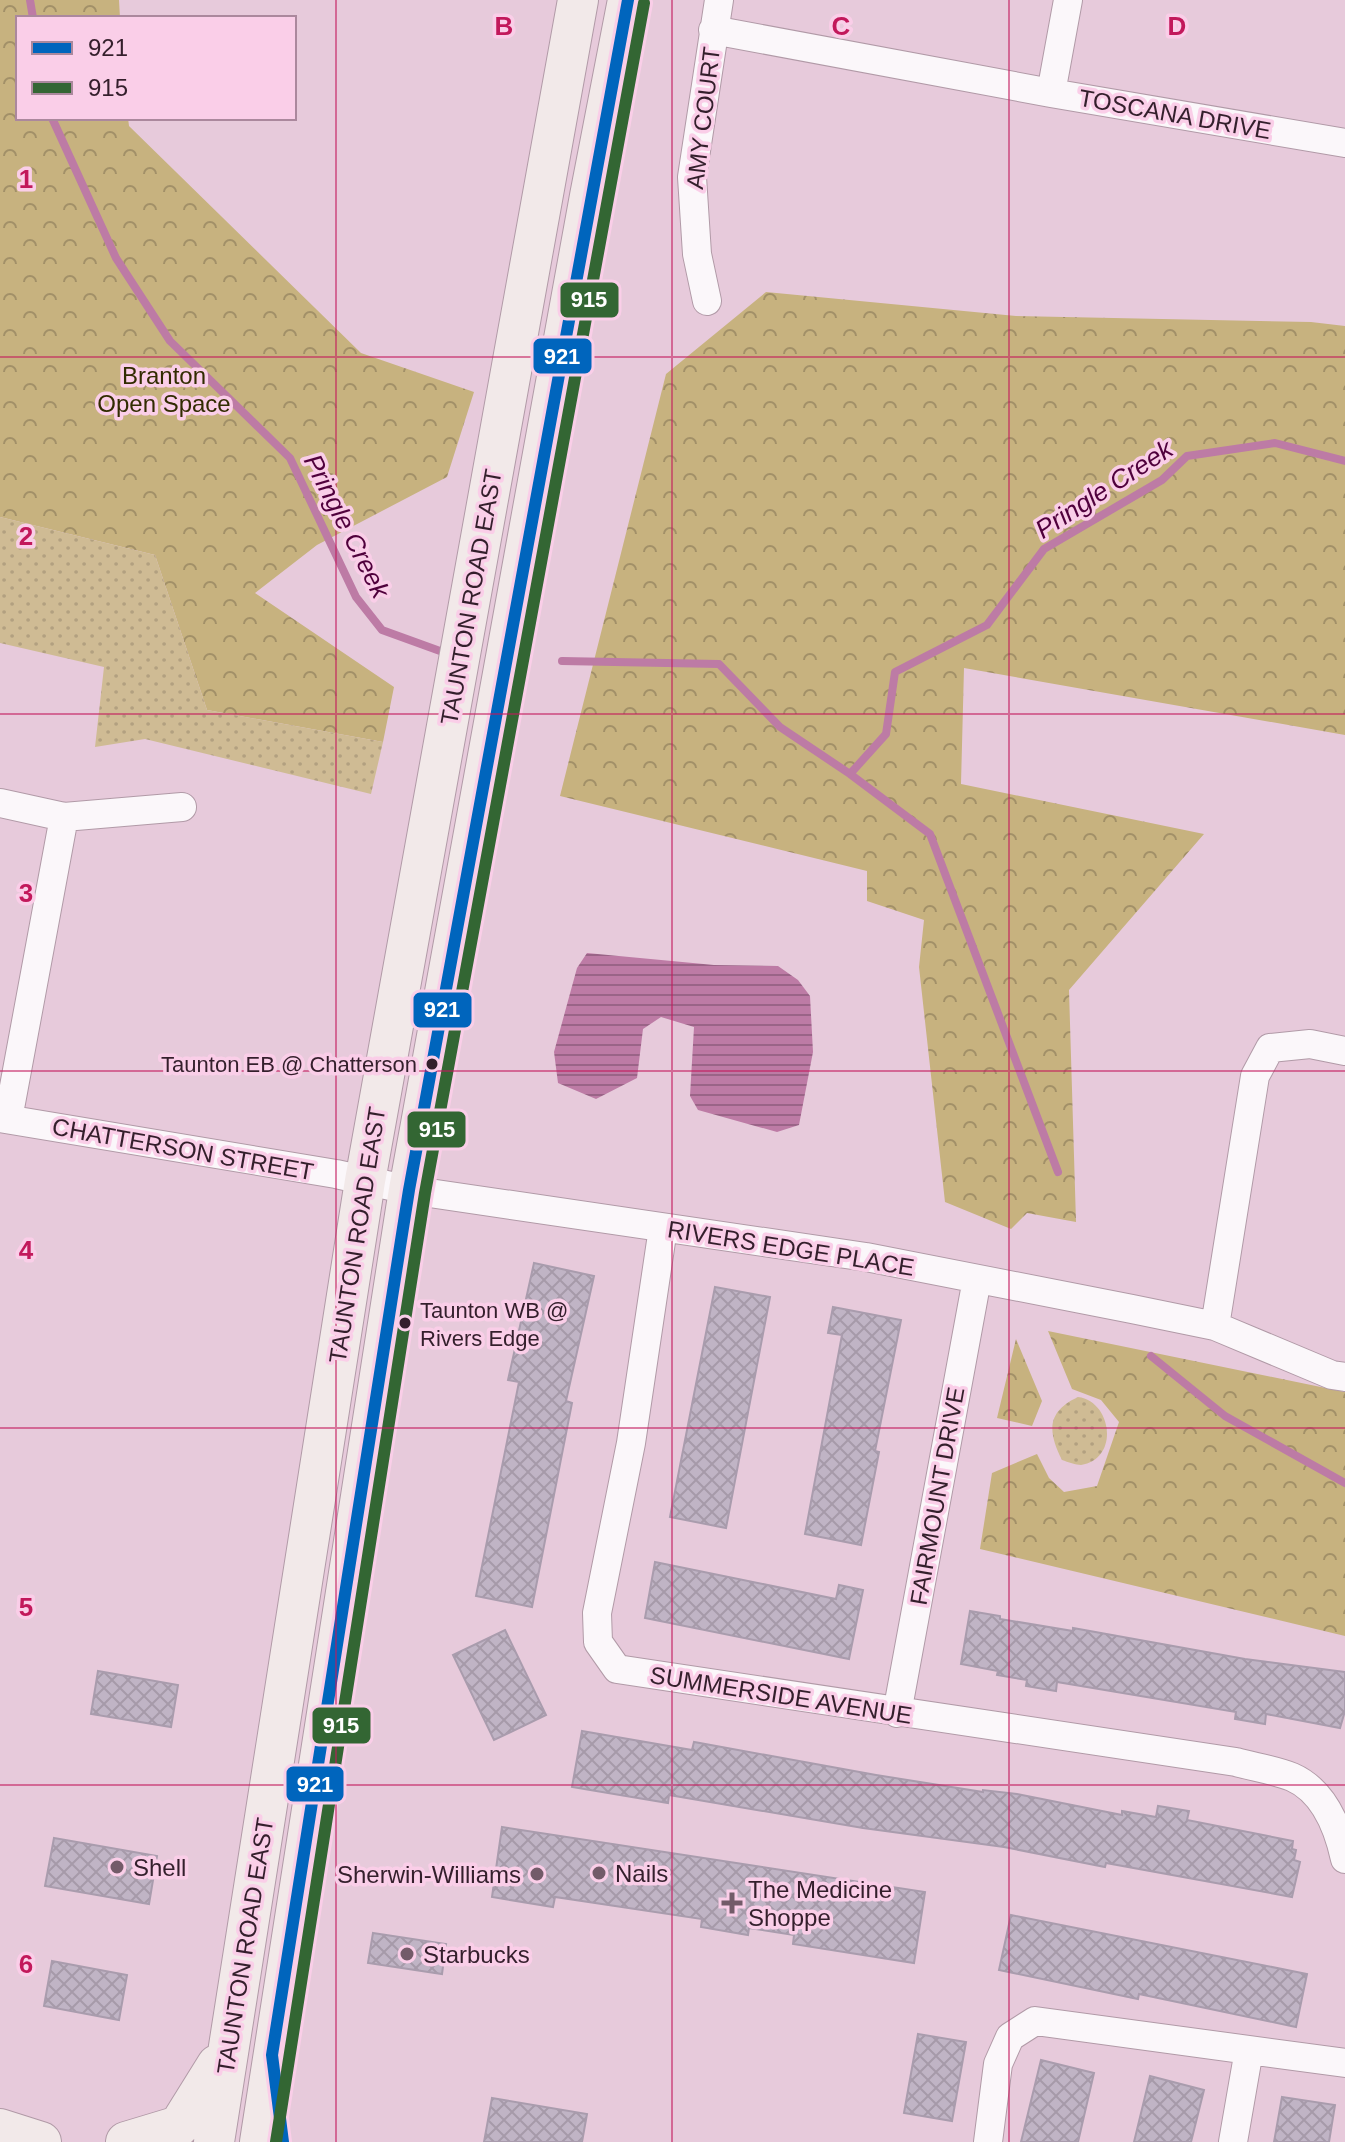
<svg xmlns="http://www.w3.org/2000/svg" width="1345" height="2142" viewBox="0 0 1345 2142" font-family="Helvetica,sans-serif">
	<defs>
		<pattern id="forest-crowns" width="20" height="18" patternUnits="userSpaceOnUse" patternTransform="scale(2)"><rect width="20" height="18" fill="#c7b27f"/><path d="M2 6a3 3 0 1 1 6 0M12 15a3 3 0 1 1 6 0" fill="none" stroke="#a29068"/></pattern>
		<pattern id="park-dots" width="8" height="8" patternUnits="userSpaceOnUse" patternTransform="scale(2)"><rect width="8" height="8" fill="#cfbb94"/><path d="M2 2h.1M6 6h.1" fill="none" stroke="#b2a080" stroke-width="1.8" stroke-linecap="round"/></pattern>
		<pattern id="water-rules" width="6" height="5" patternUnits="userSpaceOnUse" patternTransform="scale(2)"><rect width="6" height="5" fill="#bd7ba5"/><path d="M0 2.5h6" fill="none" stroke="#9a6487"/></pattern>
		<pattern id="building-cross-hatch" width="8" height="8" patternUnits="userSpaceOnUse" patternTransform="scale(2)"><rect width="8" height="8" fill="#c0b4c5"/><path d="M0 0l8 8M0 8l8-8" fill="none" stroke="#a69aa9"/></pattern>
	</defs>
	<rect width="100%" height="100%" fill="#e7cadb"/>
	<path fill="url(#forest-crowns)" d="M 0,0 L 119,0 L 120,18 L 18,18 L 18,118 L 128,118 L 129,126 L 361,353 L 474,392 L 447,477 L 317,545 L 255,593 L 394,687 L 383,742 L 207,710 L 155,555 L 0,517 Z
		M 766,292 L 1016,316 L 1311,322 L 1345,326 L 1345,735 L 964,668 L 961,784 L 1204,834 L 1069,990 L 1076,1222 L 1027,1213 L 1011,1229 L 945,1202 L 919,967 L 924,920 L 867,901 L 867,871 L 560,796 L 666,374 Z
		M 1048,1331 L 1345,1392 L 1345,1636 L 980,1549 L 992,1473 L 1037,1454 L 1049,1478 L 1064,1492 L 1097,1486 L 1119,1422 L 1101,1400 L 1072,1389 Z
		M 1016,1339 L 1042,1401 L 1032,1426 L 997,1418 Z"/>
	<path fill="url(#park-dots)" d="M 0,517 L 155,555 L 207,710 L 383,742 L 371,794 L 145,739 L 95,747 L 104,667 L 0,643 Z
		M 1078,1397 C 1112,1401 1120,1459 1081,1465 C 1076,1465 1068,1462 1062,1460 C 1048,1432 1046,1412 1078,1397 Z"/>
	<path fill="url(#water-rules)" d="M 587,953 L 714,965 L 778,966 L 798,980 L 810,996 L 813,1052 L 799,1125 L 777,1132 L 698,1110 L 690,1096 L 694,1027 L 661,1017 L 643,1029 L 637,1078 L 596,1099 L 558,1083 L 554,1052 L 577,968 Z"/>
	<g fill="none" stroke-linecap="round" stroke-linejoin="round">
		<path stroke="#bd7ba5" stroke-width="8" d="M 30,0 L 33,18
			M 52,118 L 116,258 L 170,341 L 290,458 L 356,597 L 382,630 L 440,651
			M 562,661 L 719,664 L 780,727 L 850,774 L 930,834 L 1058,1172
			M 850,774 L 886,734 L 895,672 L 987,625 L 1044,549 L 1162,480 L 1187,456 L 1275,443 L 1345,461
			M 1151,1356 L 1225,1416 L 1345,1483"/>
	</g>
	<path fill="url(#building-cross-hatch)" stroke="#a99cad" stroke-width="2" d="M 534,1263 L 594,1276 L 566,1401 L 572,1403 L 532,1607 L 476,1596 L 519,1382 L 508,1380 Z
		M 715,1287 L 770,1297 L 726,1528 L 670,1517 Z
		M 833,1307 L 901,1320 L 875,1451 L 879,1452 L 861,1545 L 805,1534 L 842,1335 L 828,1333 Z
		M 655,1562 L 836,1599 L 839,1585 L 863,1590 L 849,1659 L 645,1618 Z
		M 970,1611 L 1000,1616 L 1000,1619 L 1073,1631 L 1073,1628 L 1245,1659 L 1345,1672 L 1345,1711 L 1340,1728 L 1266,1714 L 1265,1724 L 1235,1719 L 1236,1712 L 1057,1682 L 1056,1691 L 1026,1686 L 1027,1680 L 997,1675 L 998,1671 L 961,1664 Z
		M 505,1630 L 546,1715 L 494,1740 L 453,1655 Z
		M 98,1671 L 178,1685 L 171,1727 L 91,1714 Z
		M 582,1731 L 692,1750 L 694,1742 L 876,1775 L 983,1792 L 983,1790 L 1017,1794 L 1122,1815 L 1122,1811 L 1156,1817 L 1158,1806 L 1189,1811 L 1187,1820 L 1293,1841 L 1292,1849 L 1296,1850 L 1294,1860 L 1300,1862 L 1292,1897 L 1106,1863 L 1105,1867 L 1004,1847 L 863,1828 L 669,1795 L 668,1803 L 572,1787 Z
		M 502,1827 L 925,1892 L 914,1963 L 793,1944 L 794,1935 L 749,1928 L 748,1935 L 701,1927 L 702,1919 L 555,1897 L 553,1907 L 492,1897 Z
		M 54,1838 L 157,1856 L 149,1904 L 45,1886 Z
		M 1011,1915 L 1307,1974 L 1296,2027 L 1139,1994 L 1138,1999 L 999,1970 Z
		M 373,1933 L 446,1944 L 442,1974 L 368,1963 Z
		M 52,1961 L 127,1975 L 119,2020 L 44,2006 Z
		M 918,2034 L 966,2042 L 952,2121 L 904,2113 Z
		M 1041,2060 L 1094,2073 L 1078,2142 L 1021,2142 Z
		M 1150,2076 L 1204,2090 L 1191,2142 L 1134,2142 Z
		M 1282,2097 L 1335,2105 L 1329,2142 L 1274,2142 Z
		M 492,2098 L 587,2114 L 582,2142 L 484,2142 Z"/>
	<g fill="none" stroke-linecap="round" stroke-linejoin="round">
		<g stroke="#b19aa7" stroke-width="30">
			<path id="minor" d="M 713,30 L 1051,93 L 1345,143
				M 1051,93 L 1068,0
				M 707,301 L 697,254 L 692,177 L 719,0
				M 0,803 L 64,817 L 182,807
				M 0,1118 L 336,1174 L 409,1190 L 866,1257 L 1132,1309 L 1215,1326 L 1332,1375 L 1345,1377
				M 8,1119 L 64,817
				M 663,1228 L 631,1443 L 597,1613 L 598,1642 L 617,1669 L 1236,1762 C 1254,1767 1275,1770 1292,1777 C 1324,1791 1338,1827 1345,1859
				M 1215,1326 L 1255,1076 L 1270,1048 L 1310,1044 L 1345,1051
				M 897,1713 L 977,1279
				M 988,2142 L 998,2064 L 1010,2037 L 1035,2021 L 1345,2063
				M 1233,2142 L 1249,2050"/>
		</g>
		<g stroke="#b19aa7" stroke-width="42">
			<path id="secondary" d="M 0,2129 L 41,2142
				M 126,2142 L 179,2126 L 217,2065
				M 214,2142 L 365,1181 L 578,0
				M 260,2142 L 409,1190 L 590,196 L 628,0"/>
		</g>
		<use href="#minor" stroke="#fbf7fa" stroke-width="28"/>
		<use href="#secondary" stroke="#f2e9e9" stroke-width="40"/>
		<g stroke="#facee8" stroke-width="18">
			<path id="bus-1" d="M 283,2142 L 272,2055 L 409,1190 L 628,0"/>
		</g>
		<g stroke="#facee8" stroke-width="18">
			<path id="bus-2" d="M 276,2142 L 425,1193 L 644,3"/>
		</g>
		<use href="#bus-1" stroke="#0065bd" stroke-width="12"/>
		<use href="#bus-2" stroke="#363" stroke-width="12"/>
	</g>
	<path fill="none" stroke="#c2185b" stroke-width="2" stroke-opacity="0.55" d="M 336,0 L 336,2142M 672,0 L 672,2142M 1009,0 L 1009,2142M 0,357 L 1345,357M 0,714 L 1345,714M 0,1071 L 1345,1071M 0,1428 L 1345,1428M 0,1785 L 1345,1785"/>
	<g fill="#341f2c" stroke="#facee8" stroke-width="3">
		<circle cx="432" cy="1064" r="7"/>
		<circle cx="405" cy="1323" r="7"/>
	</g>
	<g fill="#735b69" stroke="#facee8" stroke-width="3">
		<circle cx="117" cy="1867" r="8"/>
		<circle cx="599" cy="1873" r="8"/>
		<circle cx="537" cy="1874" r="8"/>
		<path d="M728 1891h8v8h8v8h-8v8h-8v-8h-8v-8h8z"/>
		<circle cx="407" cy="1954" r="8"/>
	</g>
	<g text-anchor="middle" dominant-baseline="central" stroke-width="7" stroke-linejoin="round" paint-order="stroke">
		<g font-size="22" fill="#341f2c" stroke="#facee8" text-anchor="end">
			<text x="417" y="1064">Taunton EB @ Chatterson</text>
			<text x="420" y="1310" text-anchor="start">Taunton WB @<tspan x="420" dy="28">Rivers Edge</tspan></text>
		</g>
		<g font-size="24" fill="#341f2c" stroke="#facee8">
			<text transform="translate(1175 114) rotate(10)">TOSCANA DRIVE</text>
			<text transform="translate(703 118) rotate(-83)">AMY COURT</text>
			<text transform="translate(471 597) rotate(-80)">TAUNTON ROAD EAST</text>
			<text transform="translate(183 1149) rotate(10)">CHATTERSON STREET</text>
			<text transform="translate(357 1235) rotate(-81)">TAUNTON ROAD EAST</text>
			<text transform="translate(791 1248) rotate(9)">RIVERS EDGE PLACE</text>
			<text transform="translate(937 1496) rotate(-80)">FAIRMOUNT DRIVE</text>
			<text transform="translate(781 1695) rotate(9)">SUMMERSIDE AVENUE</text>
			<text transform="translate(245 1946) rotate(-81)">TAUNTON ROAD EAST</text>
		</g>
		<g font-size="24" fill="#312b00" stroke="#facee8">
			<text x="164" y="375">Branton<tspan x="164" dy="28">Open Space</tspan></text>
		</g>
		<g font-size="24" fill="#341f2c" stroke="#facee8" text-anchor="start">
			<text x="133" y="1867">Shell</text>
			<text x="615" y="1873">Nails</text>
			<text x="521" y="1874" text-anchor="end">Sherwin-Williams</text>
			<text x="748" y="1889">The Medicine<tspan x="748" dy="28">Shoppe</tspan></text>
			<text x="423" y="1954">Starbucks</text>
		</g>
		<g font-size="26" font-style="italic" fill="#50003c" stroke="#facee8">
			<text transform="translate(1104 489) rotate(-33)">Pringle Creek</text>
			<text transform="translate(347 526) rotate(63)">Pringle Creek</text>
		</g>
	</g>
	<g font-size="26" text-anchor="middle" font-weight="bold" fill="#c2185b" stroke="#facee8" stroke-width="7" stroke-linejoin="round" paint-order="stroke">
		<text x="504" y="35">B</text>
		<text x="841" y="35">C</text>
		<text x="1177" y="35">D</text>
		<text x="26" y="188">1</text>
		<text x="26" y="545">2</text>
		<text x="26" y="902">3</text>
		<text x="26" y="1259">4</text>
		<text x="26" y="1616">5</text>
		<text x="26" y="1973">6</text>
	</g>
	<g stroke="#facee8" stroke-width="3">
		<rect x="559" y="281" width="61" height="38" rx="8" fill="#363"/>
		<rect x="532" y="337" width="61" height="38" rx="8" fill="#0065bd"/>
		<rect x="412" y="991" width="61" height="38" rx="8" fill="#0065bd"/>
		<rect x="406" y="1110" width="61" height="39" rx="8" fill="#363"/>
		<rect x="311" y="1706" width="61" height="39" rx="8" fill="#363"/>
		<rect x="285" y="1765" width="60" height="38" rx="8" fill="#0065bd"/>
	</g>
	<g font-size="22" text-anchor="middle" font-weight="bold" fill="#fff">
		<text x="589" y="307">915</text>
		<text x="562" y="364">921</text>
		<text x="442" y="1017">921</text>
		<text x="437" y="1137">915</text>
		<text x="341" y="1733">915</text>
		<text x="315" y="1792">921</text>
	</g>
	<rect x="16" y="16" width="280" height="104" fill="#facee8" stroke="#ab889d" stroke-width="2"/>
	<rect x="32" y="42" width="40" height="12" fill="#0065bd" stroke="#ab889d" stroke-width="2"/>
	<text x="88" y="56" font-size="24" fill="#341f2c">921</text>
	<rect x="32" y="82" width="40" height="12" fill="#336633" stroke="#ab889d" stroke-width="2"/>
	<text x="88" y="96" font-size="24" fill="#341f2c">915</text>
</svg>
